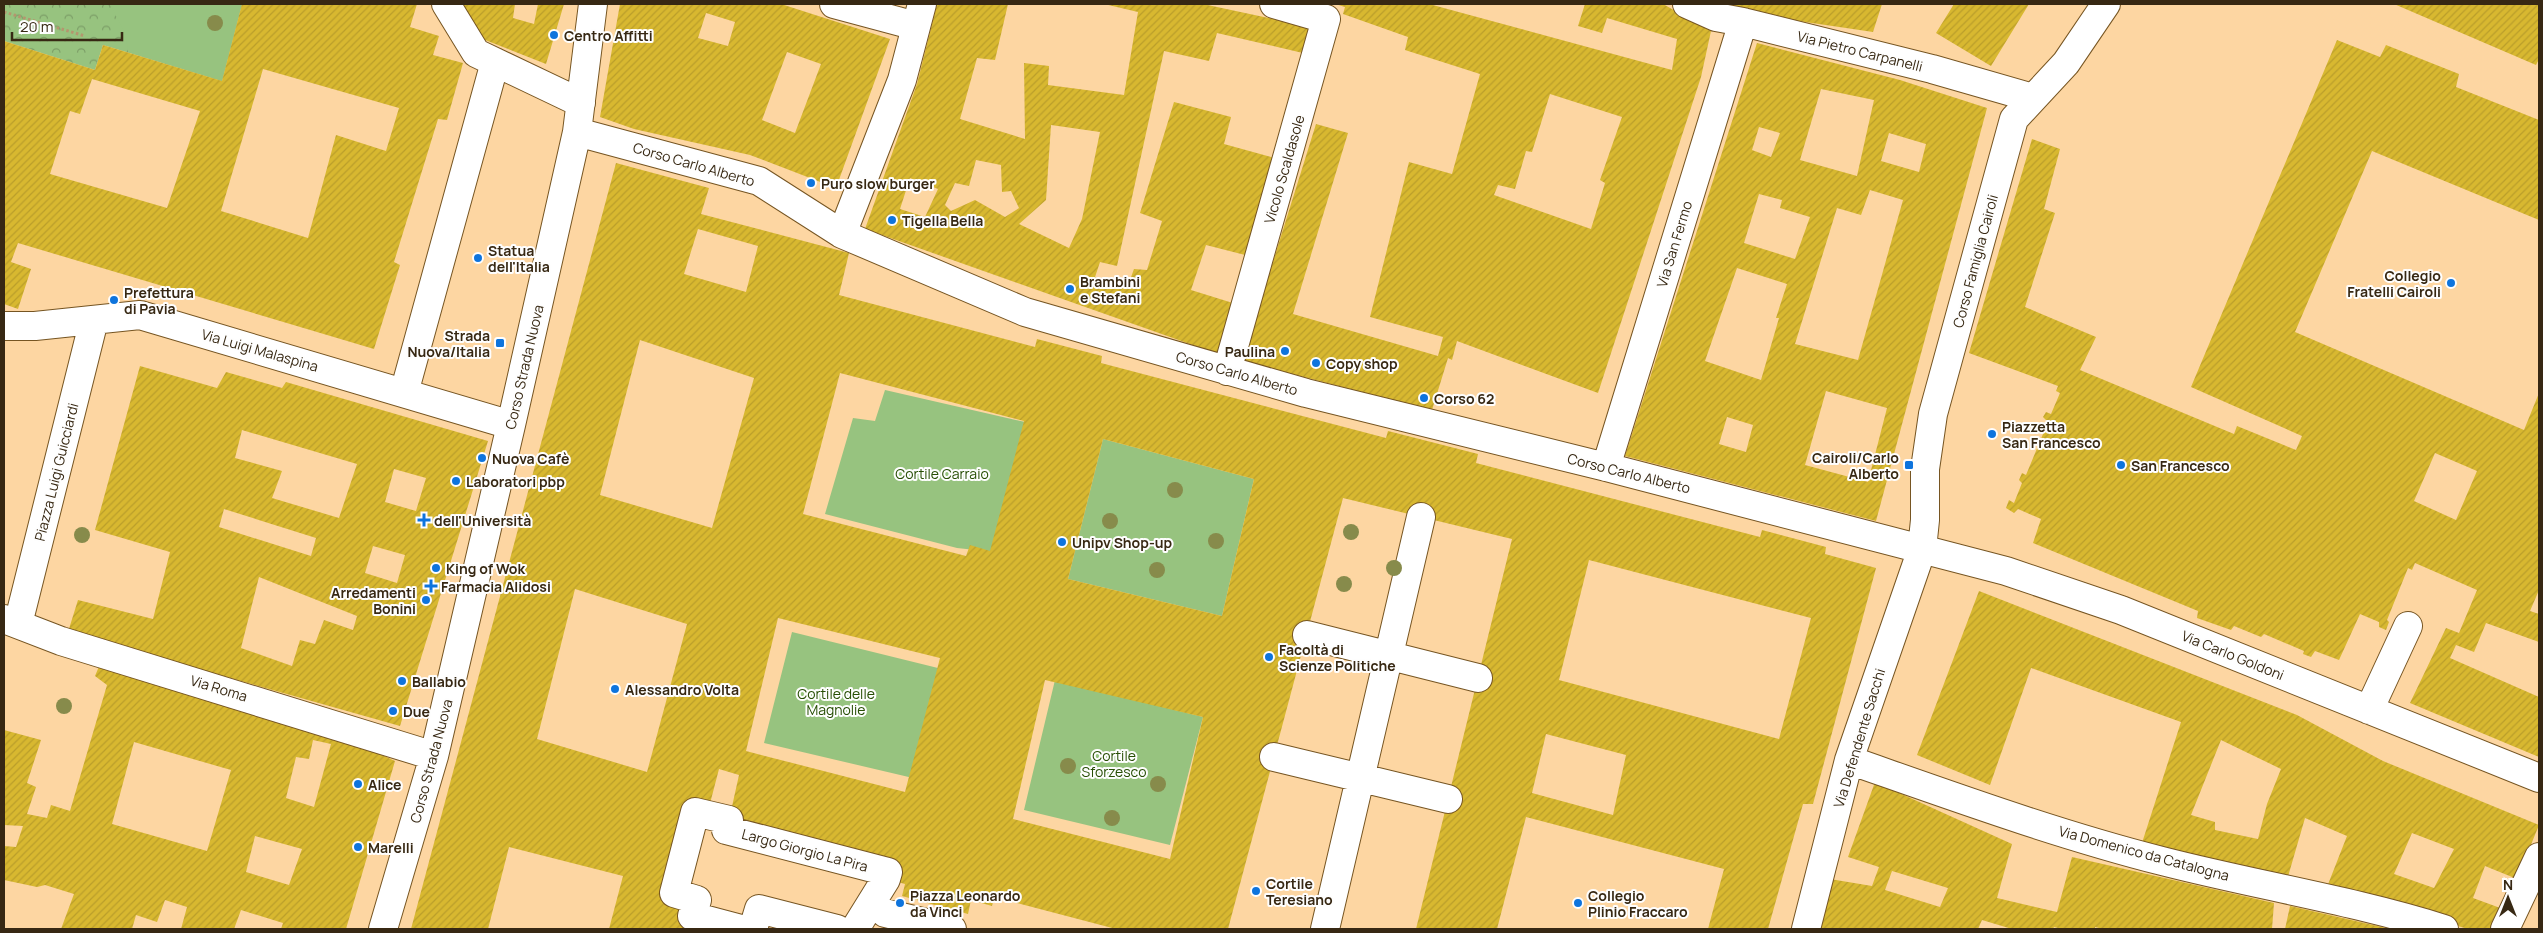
<svg xmlns="http://www.w3.org/2000/svg" width="2543" height="933" viewBox="0 0 2543 933" font-family="Manrope,sans-serif">
	<defs>
		<pattern id="park-crowns" width="20" height="18" patternUnits="userSpaceOnUse" patternTransform="scale(1.25)"><rect width="20" height="18" fill="#97c37f"/><path d="M2 6a3 3 0 1 1 6 0M12 15a3 3 0 1 1 6 0" fill="none" stroke="#7c9e67"/></pattern>
		<pattern id="building-hatch" width="6" height="6" patternUnits="userSpaceOnUse" patternTransform="scale(1.25)"><rect width="6" height="6" fill="#d8b830"/><path d="M-1 1l2-2M0 6l6-6M5 7l2-2" fill="none" stroke="#ba9e2a"/></pattern>
	</defs>
	<rect width="100%" height="100%" fill="#fdd6a2"/>
	<path fill="url(#park-crowns)" d="M 4,4 L 242,4 L 222,81 L 103,45 L 95,70 L 4,41 Z"/>
	<path fill="#97c37f" d="M 110,4 L 242,4 L 222,81 L 128,52 L 126,36 Z
		M 885,390 L 1025,422 L 994,552 L 957,548 L 825,514 L 853,418 L 875,421 Z
		M 1103,439 L 1254,479 L 1222,616 L 1068,579 Z
		M 792,632 L 942,669 L 913,778 L 764,743 Z
		M 1055,680 L 1203,717 L 1170,845 L 1024,810 Z"/>
	<path fill="url(#building-hatch)" fill-rule="evenodd" d="M 242,4 L 417,4 L 410,27 L 439,36 L 433,55 L 463,63 L 447,120 L 438,119 L 394,262 L 400,265 L 374,349 L 18,243 L 11,262 L 31,269 L 18,309 L 4,304 L 4,41 L 95,70 L 103,45 L 222,81 ZM 263,69 L 399,108 L 386,151 L 336,135 L 308,238 L 221,211 ZM 92,79 L 200,111 L 167,208 L 50,174 L 70,111 L 80,114 Z
		M 455,4 L 515,4 L 513,18 L 534,24 L 538,4 L 564,4 L 546,64 L 475,36 Z
		M 620,4 L 781,4 L 890,39 L 836,188 L 750,155 L 634,129 L 600,117 ZM 706,13 L 735,22 L 728,46 L 698,38 ZM 787,52 L 821,64 L 795,133 L 762,120 Z
		M 937,4 L 1008,4 L 995,60 L 977,58 L 960,119 L 1025,139 L 1024,63 L 1049,66 L 1048,85 L 1124,95 L 1138,12 L 1104,4 L 1203,4 L 1316,28 L 1307,54 L 1217,33 L 1209,61 L 1164,51 L 1117,266 L 1100,262 L 1095,277 L 1127,288 L 1134,269 L 1147,270 L 1162,221 L 1140,213 L 1174,102 L 1231,117 L 1224,144 L 1278,159 L 1249,256 L 1206,245 L 1191,290 L 1236,304 L 1221,355 L 865,229 L 917,84 ZM 1051,125 L 1100,132 L 1082,219 L 1069,248 L 1019,224 L 1046,200 ZM 976,160 L 1001,165 L 1002,192 L 1011,191 L 1019,208 L 1005,217 L 975,200 L 951,211 L 945,205 L 955,183 L 969,186 ZM 910,178 L 938,189 L 925,217 L 900,209 Z
		M 1335,4 L 1429,4 L 1672,70 L 1677,39 L 1607,18 L 1602,33 L 1578,26 L 1585,4 L 1663,4 L 1711,31 L 1701,77 L 1598,393 L 1457,341 L 1452,360 L 1448,358 L 1432,410 L 1242,361 L 1316,124 L 1348,133 L 1293,314 L 1438,356 L 1443,337 L 1370,317 L 1409,162 L 1452,174 L 1480,74 L 1405,50 L 1408,37 L 1343,14 L 1345,7 ZM 1550,94 L 1622,117 L 1600,180 L 1605,183 L 1591,229 L 1494,195 L 1498,185 L 1515,189 L 1526,151 L 1532,152 Z
		M 1722,4 L 1882,4 L 1873,32 L 1785,19 L 1736,9 Z
		M 1954,4 L 2029,4 L 1991,66 L 1936,33 Z
		M 2394,4 L 2539,4 L 2539,59 L 2536,65 Z
		M 2337,40 L 2380,57 L 2386,45 L 2459,74 L 2456,87 L 2539,120 L 2539,220 L 2372,151 L 2295,332 L 2524,430 L 2539,393 L 2539,590 L 2530,611 L 2539,614 L 2539,642 L 2486,623 L 2474,652 L 2456,645 L 2450,658 L 2539,697 L 2539,757 L 2410,703 L 2446,628 L 2459,633 L 2477,590 L 2415,563 L 2412,570 L 2408,568 L 2387,620 L 2389,622 L 2386,630 L 2379,627 L 2379,622 L 2360,614 L 2339,660 L 2315,651 L 2311,657 L 2303,654 L 2304,651 L 2264,634 L 2261,637 L 2234,626 L 2231,630 L 2197,618 L 2198,611 L 2033,543 L 2041,519 L 2018,509 L 2014,513 L 2006,508 L 2009,500 L 2014,503 L 2022,483 L 2019,480 L 2022,473 L 2026,475 L 2048,422 L 2043,417 L 2046,412 L 2051,414 L 2060,393 L 2056,391 L 2058,386 L 1969,353 L 2032,139 L 2060,149 L 2044,209 L 2055,213 L 2025,307 L 2096,337 L 2080,370 L 2234,434 L 2237,426 L 2296,450 L 2302,436 L 2191,387 ZM 2435,453 L 2477,471 L 2456,520 L 2414,501 Z
		M 1757,43 L 1900,80 L 1987,108 L 1876,521 L 1625,456 ZM 1821,89 L 1874,100 L 1857,176 L 1800,160 ZM 1759,127 L 1780,133 L 1771,157 L 1752,150 ZM 1889,133 L 1926,144 L 1919,172 L 1881,161 ZM 1870,190 L 1903,200 L 1858,360 L 1795,344 L 1837,208 L 1861,215 ZM 1759,194 L 1782,200 L 1780,208 L 1810,217 L 1795,259 L 1744,243 ZM 1737,268 L 1787,284 L 1776,318 L 1779,318 L 1761,380 L 1705,361 ZM 1826,391 L 1887,408 L 1868,482 L 1805,465 ZM 1727,417 L 1753,425 L 1746,452 L 1719,444 Z
		M 616,163 L 709,188 L 701,214 L 849,253 L 839,295 L 1035,347 L 1037,339 L 1102,356 L 1101,363 L 1386,438 L 1388,431 L 1439,444 L 1478,454 L 1476,463 L 1760,537 L 1762,530 L 1826,547 L 1825,554 L 1876,568 L 1813,804 L 1803,804 L 1768,929 L 1708,929 L 1724,869 L 1526,817 L 1497,929 L 1416,929 L 1512,539 L 1343,498 L 1228,929 L 1116,929 L 994,897 L 992,906 L 971,900 L 968,914 L 902,896 L 905,884 L 886,879 L 729,820 L 739,775 L 719,769 L 707,815 L 674,893 L 696,929 L 609,929 L 623,876 L 509,847 L 488,929 L 411,929 ZM 698,229 L 758,246 L 746,292 L 684,274 ZM 640,340 L 754,378 L 712,528 L 600,495 ZM 840,373 L 1024,421 L 990,551 L 970,545 L 966,556 L 803,514 ZM 1103,439 L 1254,479 L 1222,616 L 1068,579 ZM 1589,560 L 1811,618 L 1779,739 L 1559,680 ZM 575,589 L 687,624 L 647,772 L 537,739 ZM 778,618 L 940,658 L 905,792 L 746,751 ZM 1045,680 L 1203,717 L 1170,859 L 1013,819 ZM 1546,734 L 1626,755 L 1613,815 L 1532,793 Z
		M 140,366 L 217,388 L 226,372 L 282,388 L 286,382 L 488,441 L 400,726 L 68,632 L 78,600 L 153,619 L 170,552 L 95,530 ZM 242,430 L 357,464 L 339,518 L 272,498 L 282,471 L 235,458 ZM 394,469 L 426,478 L 416,511 L 385,502 ZM 224,509 L 316,538 L 311,556 L 219,527 ZM 373,546 L 405,555 L 397,583 L 365,573 ZM 259,577 L 357,616 L 353,630 L 324,620 L 315,644 L 300,640 L 292,666 L 241,648 Z
		M 1979,591 L 2297,715 L 2383,761 L 2539,825 L 2517,879 L 2485,866 L 2473,898 L 2503,909 L 2493,929 L 2468,929 L 2327,887 L 2347,836 L 2305,818 L 2287,880 L 2141,846 L 2181,722 L 2031,668 L 1990,785 L 1917,755 ZM 2221,740 L 2281,769 L 2267,804 L 2258,839 L 2215,830 L 2215,822 L 2191,815 ZM 2412,833 L 2454,849 L 2434,888 L 2394,874 Z
		M 100,664 L 314,724 L 395,761 L 346,929 L 281,929 L 283,923 L 241,910 L 234,929 L 181,929 L 187,907 L 165,900 L 157,922 L 136,915 L 132,929 L 61,929 L 74,894 L 45,885 L 37,887 L 4,880 L 4,846 L 16,847 L 23,826 L 4,825 L 4,730 L 41,740 L 27,783 L 36,787 L 27,814 L 47,818 L 51,805 L 70,811 L 107,685 L 95,676 ZM 313,740 L 331,744 L 314,807 L 286,798 L 296,757 L 309,759 ZM 134,742 L 231,770 L 207,851 L 112,824 ZM 255,836 L 302,849 L 289,885 L 246,872 Z
		M 1875,782 L 2012,844 L 1997,898 L 2057,912 L 2072,857 L 2274,903 L 2272,929 L 2103,929 L 2095,927 L 2095,929 L 2062,929 L 2054,927 L 2053,929 L 2012,929 L 1982,920 L 1978,929 L 1816,929 L 1830,879 L 1872,886 L 1879,867 L 1848,857 ZM 1892,871 L 1948,888 L 1940,907 L 1885,890 Z
		M 2290,906 L 2386,928 L 2386,929 L 2285,929 Z"/>
	<g fill="none" stroke-linecap="round" stroke-linejoin="round">
		<g stroke="#765522" stroke-width="30">
			<path id="minor" d="M 446,4 L 476,53 L 581,103
				M 834,4 L 916,26
				M 1687,4 L 1716,17 L 1743,22 L 1932,69 L 2033,98
				M 577,132 L 759,181 L 842,234 L 1025,312 L 1306,393 L 1606,467 L 2006,571 L 2121,610 L 2539,778
				M 842,234 L 902,80 L 922,4
				M 4,326 L 35,326 L 140,315 L 511,425
				M 1227,371 L 1326,19 L 1274,4
				M 404,393 L 495,62
				M 1606,467 L 1743,22
				M 4,619 L 61,641 L 434,756
				M 18,624 L 94,320
				M 1307,635 L 1478,678
				M 2369,710 L 2408,626
				M 1274,757 L 1448,799
				M 1849,760 C 1952,796 2056,834 2162,861 C 2255,885 2352,900 2444,929
				M 885,913 L 952,929
				M 383,929 L 434,756 L 511,425 L 577,132 L 593,4
				M 741,929 L 692,916 L 697,900 L 674,893 L 695,812 L 729,820 L 726,830 L 888,872 L 886,879 L 855,929
				M 753,929 L 759,909 L 837,929
				M 1325,929 L 1421,517
				M 1806,929 L 1849,760 L 1922,549 L 1925,520 L 1925,469 L 1933,414 L 2014,119 L 2066,63 L 2106,4
				M 2505,929 L 2539,857"/>
		</g>
		<path stroke="#b4966e" stroke-width="3" stroke-dasharray="2.5 2.5" stroke-linecap="butt" d="M 4,12 L 85,36"/>
		<use href="#minor" stroke="#fff" stroke-width="28"/>
	</g>
	<g fill="#878b4b">
		<circle cx="215" cy="23" r="8"/>
		<circle cx="1175" cy="490" r="8"/>
		<circle cx="1110" cy="521" r="8"/>
		<circle cx="1351" cy="532" r="8"/>
		<circle cx="82" cy="535" r="8"/>
		<circle cx="1216" cy="541" r="8"/>
		<circle cx="1394" cy="568" r="8"/>
		<circle cx="1157" cy="570" r="8"/>
		<circle cx="1344" cy="584" r="8"/>
		<circle cx="64" cy="706" r="8"/>
		<circle cx="1068" cy="766" r="8"/>
		<circle cx="1158" cy="784" r="8"/>
		<circle cx="1112" cy="818" r="8"/>
	</g>
	<g fill="#0e74dd" stroke="#fefefe" stroke-width="2">
		<circle cx="554" cy="35" r="5"/>
		<circle cx="811" cy="183" r="5"/>
		<circle cx="892" cy="220" r="5"/>
		<circle cx="478" cy="258" r="5"/>
		<circle cx="2451" cy="283" r="5"/>
		<circle cx="1070" cy="289" r="5"/>
		<circle cx="114" cy="300" r="5"/>
		<rect x="495" y="338" width="10" height="10" rx="2.5"/>
		<circle cx="1285" cy="351" r="5"/>
		<circle cx="1316" cy="363" r="5"/>
		<circle cx="1424" cy="398" r="5"/>
		<circle cx="1992" cy="434" r="5"/>
		<circle cx="482" cy="458" r="5"/>
		<rect x="1904" y="460" width="10" height="10" rx="2.5"/>
		<circle cx="2121" cy="465" r="5"/>
		<circle cx="456" cy="481" r="5"/>
		<path d="M421.5 512.5h5v5h5v5h-5v5h-5v-5h-5v-5h5z"/>
		<circle cx="1062" cy="542" r="5"/>
		<circle cx="436" cy="568" r="5"/>
		<path d="M428.5 578.5h5v5h5v5h-5v5h-5v-5h-5v-5h5z"/>
		<circle cx="426" cy="600" r="5"/>
		<circle cx="1269" cy="657" r="5"/>
		<circle cx="402" cy="681" r="5"/>
		<circle cx="615" cy="689" r="5"/>
		<circle cx="393" cy="711" r="5"/>
		<circle cx="358" cy="784" r="5"/>
		<circle cx="358" cy="847" r="5"/>
		<circle cx="1256" cy="891" r="5"/>
		<circle cx="900" cy="903" r="5"/>
		<circle cx="1578" cy="903" r="5"/>
	</g>
	<g text-anchor="middle" dominant-baseline="central" stroke-width="4" stroke-linejoin="round" paint-order="stroke">
		<g font-size="14" font-weight="bold" fill="#372813" stroke="#fefefe" text-anchor="start">
			<text x="564" y="35">Centro Affitti</text>
			<text x="821" y="183">Puro slow burger</text>
			<text x="902" y="220">Tigella Bella</text>
			<text x="488" y="250">Statua<tspan x="488" dy="16">dell'Italia</tspan></text>
			<text x="2441" y="275" text-anchor="end">Collegio<tspan x="2441" dy="16">Fratelli Cairoli</tspan></text>
			<text x="1080" y="281">Brambini<tspan x="1080" dy="16">e Stefani</tspan></text>
			<text x="124" y="292">Prefettura<tspan x="124" dy="16">di Pavia</tspan></text>
			<text x="490" y="335" text-anchor="end">Strada<tspan x="490" dy="16">Nuova/Italia</tspan></text>
			<text x="1275" y="351" text-anchor="end">Paulina</text>
			<text x="1326" y="363">Copy shop</text>
			<text x="1434" y="398">Corso 62</text>
			<text x="2002" y="426">Piazzetta<tspan x="2002" dy="16">San Francesco</tspan></text>
			<text x="1899" y="457" text-anchor="end">Cairoli/Carlo<tspan x="1899" dy="16">Alberto</tspan></text>
			<text x="492" y="458">Nuova Cafè</text>
			<text x="2131" y="465">San Francesco</text>
			<text x="466" y="481">Laboratori pbp</text>
			<text x="434" y="520">dell'Università</text>
			<text x="1072" y="542">Unipv Shop-up</text>
			<text x="446" y="568">King of Wok</text>
			<text x="441" y="586">Farmacia Alidosi</text>
			<text x="416" y="592" text-anchor="end">Arredamenti<tspan x="416" dy="16">Bonini</tspan></text>
			<text x="1279" y="649">Facoltà di<tspan x="1279" dy="16">Scienze Politiche</tspan></text>
			<text x="412" y="681">Ballabio</text>
			<text x="625" y="689">Alessandro Volta</text>
			<text x="403" y="711">Due</text>
			<text x="368" y="784">Alice</text>
			<text x="368" y="847">Marelli</text>
			<text x="1266" y="883">Cortile<tspan x="1266" dy="16">Teresiano</tspan></text>
			<text x="910" y="895">Piazza Leonardo<tspan x="910" dy="16">da Vinci</tspan></text>
			<text x="1588" y="895">Collegio<tspan x="1588" dy="16">Plinio Fraccaro</tspan></text>
		</g>
		<g font-size="14" fill="#372813" stroke="#fefefe">
			<text transform="translate(1860 51) rotate(14)">Via Pietro Carpanelli</text>
			<text transform="translate(694 164) rotate(16)">Corso Carlo Alberto</text>
			<text transform="translate(1284 169) rotate(-74)">Vicolo Scaldasole</text>
			<text transform="translate(1674 244) rotate(-73)">Via San Fermo</text>
			<text transform="translate(1975 261) rotate(-75)">Corso Famiglia Cairoli</text>
			<text transform="translate(260 350) rotate(16)">Via Luigi Malaspina</text>
			<text transform="translate(524 367) rotate(-77)">Corso Strada Nuova</text>
			<text transform="translate(1237 373) rotate(16)">Corso Carlo Alberto</text>
			<text transform="translate(56 472) rotate(-76)">Piazza Luigi Guicciardi</text>
			<text transform="translate(1629 473) rotate(14)">Corso Carlo Alberto</text>
			<text transform="translate(2233 655) rotate(22)">Via Carlo Goldoni</text>
			<text transform="translate(219 688) rotate(17)">Via Roma</text>
			<text transform="translate(1859 738) rotate(-73)">Via Defendente Sacchi</text>
			<text transform="translate(431 761) rotate(-75)">Corso Strada Nuova</text>
			<text transform="translate(805 850) rotate(15)">Largo Giorgio La Pira</text>
			<text transform="translate(2144 853) rotate(15)">Via Domenico da Catalogna</text>
		</g>
		<g font-size="14" fill="#274e04" stroke="#fefefe">
			<text x="942" y="473">Cortile Carraio</text>
			<text x="836" y="693">Cortile delle<tspan x="836" dy="16">Magnolie</tspan></text>
			<text x="1114" y="755">Cortile<tspan x="1114" dy="16">Sforzesco</tspan></text>
		</g>
	</g>
	<rect width="2543" height="933" fill="none" stroke="#372813" stroke-width="10"/>
	<g transform="translate(2508 898)" stroke="#fefefe" stroke-width="4" paint-order="stroke">
	<path d="M0-4L9 19L0 12L-9 19Z" fill="#372813"/>
	<text y="-8" font-size="14" font-weight="bold" text-anchor="middle" fill="#372813">N</text>
	</g>
	<path d="M12 32v8h110v-8" fill="none" stroke="#372813" stroke-width="2.5"/>
	<text x="20" y="32" font-size="15" fill="#372813" stroke="#fefefe" stroke-width="4" paint-order="stroke">20 m</text>
</svg>
